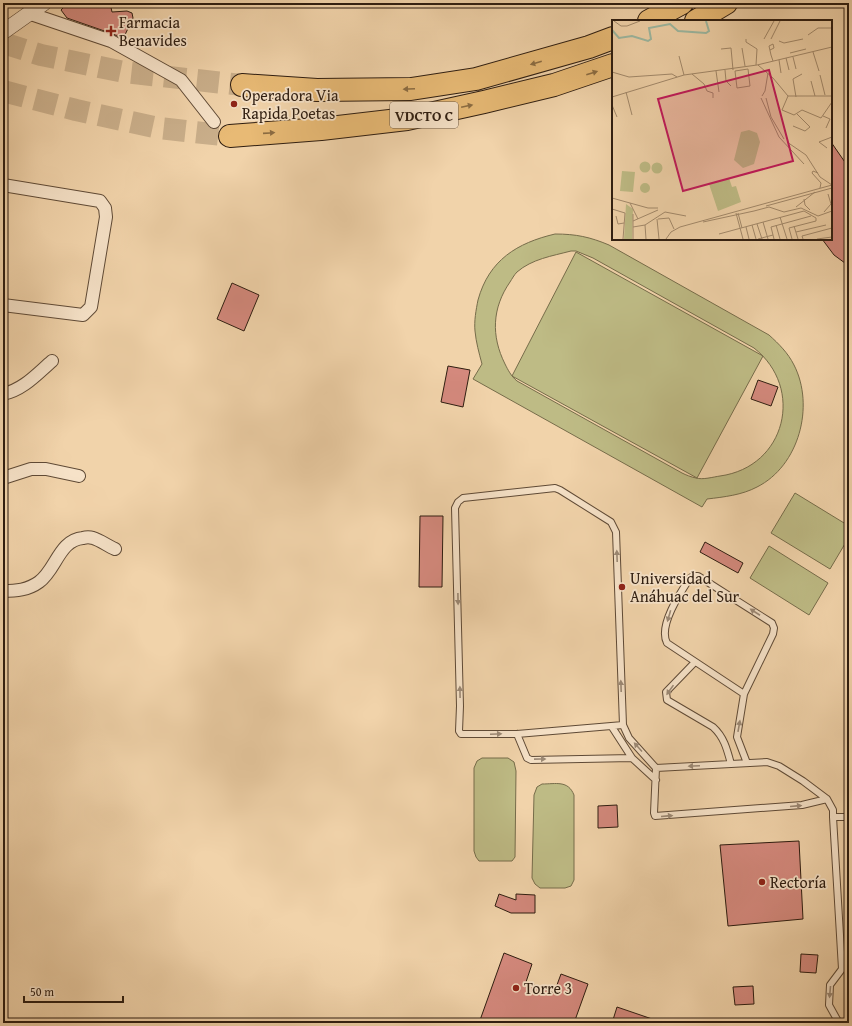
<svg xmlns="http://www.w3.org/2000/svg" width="852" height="1026" viewBox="0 0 852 1026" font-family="'Gentium Book Plus',serif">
	<rect width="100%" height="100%" fill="#f1d3aa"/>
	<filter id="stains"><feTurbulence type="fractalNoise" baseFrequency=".005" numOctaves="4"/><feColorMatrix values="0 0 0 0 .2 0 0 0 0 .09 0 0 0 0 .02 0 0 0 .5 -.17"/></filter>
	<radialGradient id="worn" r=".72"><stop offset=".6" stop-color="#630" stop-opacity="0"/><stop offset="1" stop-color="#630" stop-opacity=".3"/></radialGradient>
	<path fill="#bebb85" stroke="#766c4a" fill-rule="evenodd" d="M 555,234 C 576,234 590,237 609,245 L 769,335 C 779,344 788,353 794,365 C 815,406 799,466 757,487 C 742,495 724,497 707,499 L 702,507 L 473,379 L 482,364 C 479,353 476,342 475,331 C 474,321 476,310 478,300 C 489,260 517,243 555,234 ZM 571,251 L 576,251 L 593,258 L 754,348 C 805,388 786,467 720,476 C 713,477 703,480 696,478 C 691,477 686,475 682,473 L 517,381 C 511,376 508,370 505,364 C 491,336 492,308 510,282 C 512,279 514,275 517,272 C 532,259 552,256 571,251 Z
		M 576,252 L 763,356 L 697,478 L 512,376 Z
		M 795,493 L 849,526 L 849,537 L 830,569 L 771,533 Z
		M 769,546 L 828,583 L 809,615 L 750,578 Z
		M 845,596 L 849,596 L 849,677 Z
		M 482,758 L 508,758 L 514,762 L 516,771 L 515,857 L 512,861 L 479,861 L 476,857 L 474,851 L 474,768 L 477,761 Z
		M 542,784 C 556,784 568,780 574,795 L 574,880 L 571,886 L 565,888 L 540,888 L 535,884 L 532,878 L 534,795 L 537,787 Z"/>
	<path fill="#d4897d" stroke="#2e1d10" d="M 68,3 L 110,3 L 112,12 L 127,11 L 132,13 L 133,18 L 123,39 L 113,34 L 67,18 L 61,10 Z
		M 831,142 L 849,168 L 849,266 L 834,255 L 822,239 L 831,239 Z
		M 232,283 L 259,295 L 244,331 L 217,319 Z
		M 448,366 L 470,370 L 463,407 L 441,402 Z
		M 758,380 L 778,387 L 771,406 L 751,399 Z
		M 420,516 L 443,516 L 442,587 L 419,587 Z
		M 705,542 L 743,563 L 738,573 L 700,552 Z
		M 617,805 L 618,827 L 598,828 L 598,806 Z
		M 799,841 L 803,919 L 728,926 L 720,845 Z
		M 499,894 L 516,900 L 516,894 L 535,895 L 535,913 L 511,913 L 495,906 Z
		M 504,953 L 532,964 L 526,982 L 554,993 L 561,974 L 588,984 L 574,1023 L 479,1023 Z
		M 801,954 L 818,955 L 816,973 L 800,972 Z
		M 753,986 L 754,1004 L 735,1005 L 733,987 Z
		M 617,1007 L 658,1021 L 658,1023 L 612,1023 Z"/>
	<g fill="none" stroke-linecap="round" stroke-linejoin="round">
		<path stroke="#caaf8b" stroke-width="22" stroke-dasharray="22 11" stroke-linecap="butt" d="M 3,43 L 41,55 L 124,72 L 242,85
			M 3,91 L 76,110 L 159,128 L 230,136"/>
		<g stroke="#5f4a36" stroke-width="8">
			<path id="service" d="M 695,662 L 666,692 L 667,700 L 713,727 C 724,737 727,749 731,764
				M 744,694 L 667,643 C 658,626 680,593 690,578 L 693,576 L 698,576 L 772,623 L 774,628 L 773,634 L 744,694 L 737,737 L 747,763
				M 623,725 L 517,734 L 461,734 L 459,731 L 460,706 L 455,508 L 458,502 L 463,498 L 555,488 L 560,490 L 611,522 L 616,532 L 623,725 L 629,738 L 656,768 L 654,813 L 655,816 L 802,805 L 827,799
				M 612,727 L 632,758 L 656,780
				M 517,734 L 527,758 L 531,760 L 632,758
				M 656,768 L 767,762 L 779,766 L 803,781 L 827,799 L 833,810 L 833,817 L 842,969
				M 833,817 L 849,817
				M 839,1023 L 829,1005 L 830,985 L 842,969 L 849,965"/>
		</g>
		<g stroke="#5f4a36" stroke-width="14">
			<path id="minor" d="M 28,13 L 111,41 L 181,80 L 214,122
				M 3,185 L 100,201 L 105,208 L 106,217 L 91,307 L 83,315 L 3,305
				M 3,394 C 23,390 37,374 52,361
				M 3,478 L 31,469 L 46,469 L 79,476
				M 3,591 C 16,591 28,590 39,582 C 56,570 59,540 83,538 C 86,537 90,537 93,538 C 100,540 108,546 115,549"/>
		</g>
		<g stroke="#5f4a36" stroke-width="16">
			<path id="tertiary" d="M 3,32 L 44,3"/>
		</g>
		<g stroke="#2e1d10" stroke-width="24">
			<path id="motorway" d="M 649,21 L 682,3
				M 696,21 L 726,3
				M 242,85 L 317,90 L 411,89 L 476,79 L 589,47 L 613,38
				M 230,136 L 321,129 L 407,119 L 484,102 L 554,85 L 613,65"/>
		</g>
		<use href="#service" stroke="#f6e2c8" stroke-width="6"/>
		<use href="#minor" stroke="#f6e2c8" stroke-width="12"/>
		<use href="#tertiary" stroke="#f6e2c8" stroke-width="15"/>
		<use href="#motorway" stroke="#e8ba75" stroke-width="22"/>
	</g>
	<defs><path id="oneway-solid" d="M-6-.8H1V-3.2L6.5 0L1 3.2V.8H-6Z"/></defs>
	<g fill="#8b6c42">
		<use href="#oneway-solid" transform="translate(536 63) rotate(164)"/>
		<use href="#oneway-solid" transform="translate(592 73) rotate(-18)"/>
		<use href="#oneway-solid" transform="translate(409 89) rotate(177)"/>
		<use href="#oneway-solid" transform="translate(467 106) rotate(-12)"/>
		<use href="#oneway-solid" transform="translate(269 133) rotate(-4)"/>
	</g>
	<g fill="#9c8975">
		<use href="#oneway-solid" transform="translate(617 556) rotate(-92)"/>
		<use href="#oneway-solid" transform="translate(458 599) rotate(89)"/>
		<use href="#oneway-solid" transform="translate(755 612) rotate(-147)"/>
		<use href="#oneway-solid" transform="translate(669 616) rotate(106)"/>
		<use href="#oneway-solid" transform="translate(621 686) rotate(-92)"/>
		<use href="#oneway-solid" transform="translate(670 690) rotate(125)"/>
		<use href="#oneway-solid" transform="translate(460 692) rotate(-91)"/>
		<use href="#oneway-solid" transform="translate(739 726) rotate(-80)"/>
		<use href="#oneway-solid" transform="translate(496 734) rotate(-2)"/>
		<use href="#oneway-solid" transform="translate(638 747) rotate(-132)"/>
		<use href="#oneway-solid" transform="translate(540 759) rotate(-1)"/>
		<use href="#oneway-solid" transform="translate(694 766) rotate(177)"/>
		<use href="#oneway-solid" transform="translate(796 806) rotate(-5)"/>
		<use href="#oneway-solid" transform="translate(667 816) rotate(-5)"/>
		<use href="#oneway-solid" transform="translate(830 992) rotate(95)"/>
	</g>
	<g fill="#8f2418" stroke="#f6e2c8" stroke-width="1.5">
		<path d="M109 25h4v4h4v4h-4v4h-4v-4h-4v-4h4z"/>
		<circle cx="234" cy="104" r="4"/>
		<circle cx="622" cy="587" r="4"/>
		<circle cx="762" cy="882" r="4"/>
		<circle cx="516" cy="988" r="4"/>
	</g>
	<g text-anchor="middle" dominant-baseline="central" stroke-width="3.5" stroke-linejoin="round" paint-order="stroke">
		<rect fill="#f6e2c8" stroke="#6a5847" stroke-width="1" x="390" y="102" width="68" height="26" rx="3"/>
		<g font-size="15" font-weight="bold" fill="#2e1d10">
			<text x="424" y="115">VDCTO C</text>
		</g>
		<g font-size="16" fill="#2e1d10" stroke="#f6e2c8" text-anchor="start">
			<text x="119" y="22">Farmacia<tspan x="119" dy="18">Benavides</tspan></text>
			<text x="242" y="95">Operadora Via<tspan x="242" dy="18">Rapida Poetas</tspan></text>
			<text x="630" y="578">Universidad<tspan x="630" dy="18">Anáhuac del Sur</tspan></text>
			<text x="770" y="882">Rectoría</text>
			<text x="524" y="988">Torre 3</text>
		</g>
	</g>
	<g transform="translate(612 20)">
		<rect width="220" height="220" fill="#f1d3aa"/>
		<path d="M 137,110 L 145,113 L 148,122 L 142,144 L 131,148 L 122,140 L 129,112 ZM27.5 147a5.5 5.5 0 1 1 11 0a5.5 5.5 0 1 1-11 0ZM39.5 148a5.5 5.5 0 1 1 11 0a5.5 5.5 0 1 1-11 0ZM 10,151 L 23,152 L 21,172 L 8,171 ZM 117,158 L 120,167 L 124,166 L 129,182 L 106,191 L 97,164 ZM28 168a5 5 0 1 1 10 0a5 5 0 1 1-10 0ZM 14,184 L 21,189 L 20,219 L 12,219 Z" fill="#bebb85"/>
		<path fill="none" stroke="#9cb9a3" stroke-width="2" d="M 0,10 L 7,18 L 20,16 L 36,21 L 39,19 L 37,8 L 58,4 L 66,11 L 94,13 L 97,11 L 94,1"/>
		<path fill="none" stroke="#a38a6c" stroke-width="1" d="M 2,1 L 9,6 L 15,6 L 28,1M 196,15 L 206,8 L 220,8M 134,19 L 134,22 L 145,29 L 144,45M 152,19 L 162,1M 159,19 L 168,1M 167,21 L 172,23 L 191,19M 130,28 L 133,46M 109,29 L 119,28 L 121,50M 158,30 L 162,28 L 161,24 L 157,26 L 159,35 L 161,41M 201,32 L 207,51M 178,33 L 194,29M 67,36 L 72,55M 181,37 L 184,49M 174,38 L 177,50M 167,40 L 169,53M 146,45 L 161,58 L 176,76 L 220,76M 136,49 L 138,66 L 125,68 L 123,51 ZM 113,50 L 114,61 L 119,66M 104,51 L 107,72M 0,52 L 17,57 L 60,54 L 65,57M 80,54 L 92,64 L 95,71 L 101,73 L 101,78M 208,55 L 213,75M 199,61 L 203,76M 14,72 L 20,95M 150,76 L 153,71 L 156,53M 176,76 L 170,90 L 182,95 L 190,90 L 209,98M 0,77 L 72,55 L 145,45 L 220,27M 184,77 L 181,59 L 190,54M 149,78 L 167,117 L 192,144M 154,78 L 159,97 L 172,119M 0,85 L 5,97M 211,96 L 218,99 L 214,108M 209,98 L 220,82M 181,106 L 193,111 L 198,107 L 185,94M 175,122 L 194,135 L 208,157 L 220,165M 215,128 L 207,122 L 220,117M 206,153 L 201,151 L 200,153 L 209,163 L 208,168M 0,178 L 36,188 L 46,188M 192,179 L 193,185 L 198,190M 18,183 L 26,199M 154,186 L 220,168M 184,187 L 203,172M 0,189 L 13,193 L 11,219M 142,191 L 157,187 L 172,192 L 189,188 L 206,196 L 220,191M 212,192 L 219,184 L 216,174M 124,193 L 131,219M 126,193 L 130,208M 21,194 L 21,219M 4,196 L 6,204 L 12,203M 168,197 L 175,219M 45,199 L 47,219M 46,199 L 57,198 L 62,209M 21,201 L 46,190M 91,202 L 142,191M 151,202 L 156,219M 145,204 L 150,219M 33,205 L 34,219M 140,205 L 144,219M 164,205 L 168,219M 182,206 L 186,219M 21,207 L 33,205 L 53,192 L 74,196M 134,207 L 137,219M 184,212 L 214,205M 107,214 L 192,191 L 204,198 L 204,201 L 177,208 L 180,219M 54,219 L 59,212 L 68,207 L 220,165M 146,219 L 161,215M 162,219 L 159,207 L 199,196M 191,219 L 190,216 L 220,208M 205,219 L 220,217"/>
		<path fill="#c2185b" fill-opacity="0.15" stroke="#c2185b" stroke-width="2" d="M 157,50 L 181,141 L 71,171 L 46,79 Z"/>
		<rect width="220" height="220" fill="none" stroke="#2e1d10" stroke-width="2"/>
	</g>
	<rect width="852" height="1026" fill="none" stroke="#f1d3aa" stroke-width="16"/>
	<rect x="4" y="4" width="844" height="1018" fill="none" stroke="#2e1d10" stroke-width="2"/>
	<rect x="8" y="8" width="836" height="1010" fill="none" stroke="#2e1d10"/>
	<path d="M24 996v6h99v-6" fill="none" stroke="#2e1d10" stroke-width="2"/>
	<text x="30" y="996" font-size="12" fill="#2e1d10" stroke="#f6e2c8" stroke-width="3" paint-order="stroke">50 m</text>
	<rect width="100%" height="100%" filter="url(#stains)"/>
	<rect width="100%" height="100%" fill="url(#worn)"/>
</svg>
